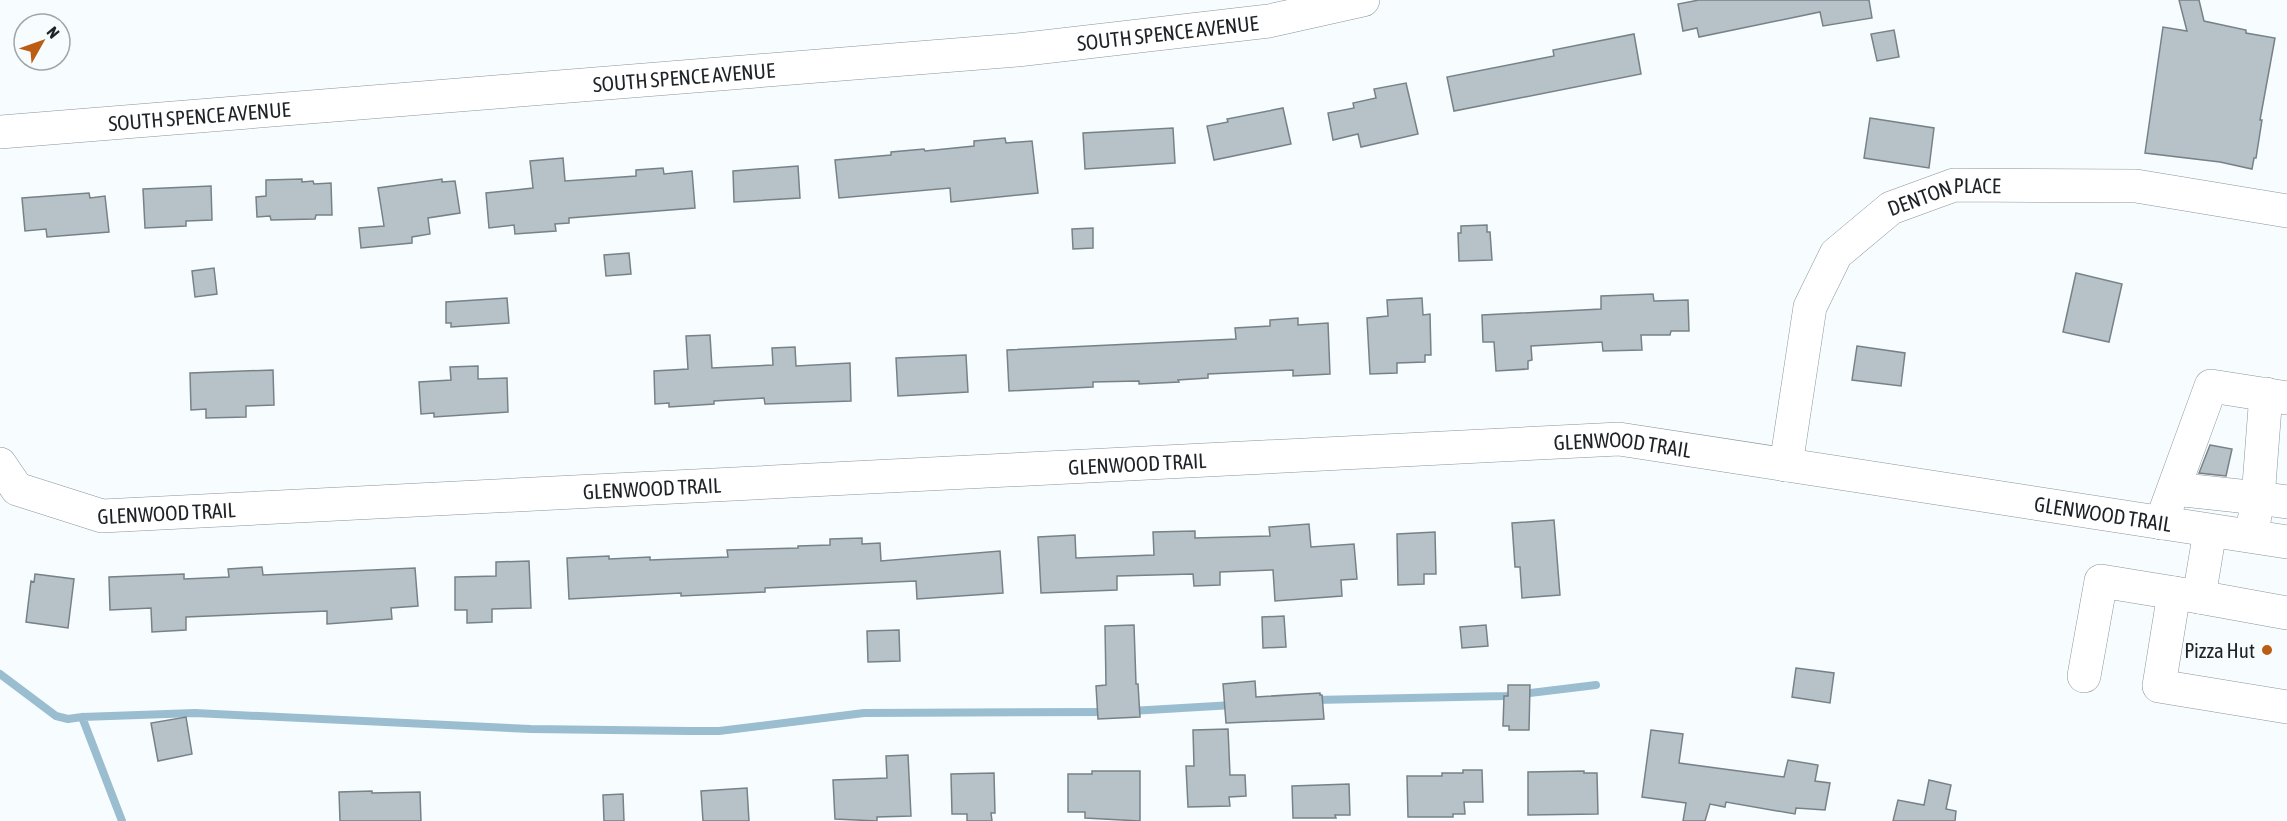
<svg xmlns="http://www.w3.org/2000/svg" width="2287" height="821" viewBox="0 0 2287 821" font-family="'Asap Condensed',sans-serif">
	<rect width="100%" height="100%" fill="#f7fcff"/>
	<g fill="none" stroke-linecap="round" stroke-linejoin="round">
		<path stroke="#9abdd0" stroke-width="8" d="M 0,674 L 56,716 L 68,719 L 82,717 L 195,713 L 531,729 L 689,731 L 719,731 L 864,713 L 1107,712
			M 1314,700 L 1506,696 L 1596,685
			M 1131,711 L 1233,705
			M 82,717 L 122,821"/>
	</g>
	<path fill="#b6c1c8" stroke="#778288" stroke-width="1.5" d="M 1699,0 L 1869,0 L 1872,18 L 1823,26 L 1820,12 L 1699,37 L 1697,28 L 1683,31 L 1678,4 Z
		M 2179,0 L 2199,0 L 2204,21 L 2246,30 L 2246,33 L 2275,38 L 2260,120 L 2262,120 L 2256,158 L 2254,158 L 2252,169 L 2220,162 L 2145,153 L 2163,27 L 2187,31 Z
		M 1894,30 L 1899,57 L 1877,61 L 1871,34 Z
		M 1634,34 L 1641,74 L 1454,111 L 1447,77 L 1554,56 L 1553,50 Z
		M 1406,83 L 1418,134 L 1361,147 L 1358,134 L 1333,140 L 1328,113 L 1354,108 L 1353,103 L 1376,98 L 1374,89 Z
		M 1283,108 L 1291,144 L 1214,160 L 1207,126 L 1228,122 L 1227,119 Z
		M 1870,118 L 1934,128 L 1929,168 L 1864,158 Z
		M 1173,128 L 1175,163 L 1085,169 L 1083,133 Z
		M 1005,138 L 1006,143 L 1032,141 L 1038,193 L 951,202 L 950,188 L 839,198 L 835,160 L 891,155 L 891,152 L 924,149 L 925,151 L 974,146 L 974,141 Z
		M 563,158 L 565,181 L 636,176 L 636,170 L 663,168 L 664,174 L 692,171 L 695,208 L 569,218 L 569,223 L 555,224 L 556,231 L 515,234 L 514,225 L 489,228 L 486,193 L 533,188 L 530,161 Z
		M 798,166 L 800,198 L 734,202 L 733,171 Z
		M 302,179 L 302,182 L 313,181 L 314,184 L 331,183 L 332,215 L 316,215 L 315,219 L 271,220 L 270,216 L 257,217 L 256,197 L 266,196 L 266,180 Z
		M 442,179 L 442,182 L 455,181 L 460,213 L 428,218 L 430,234 L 412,237 L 412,243 L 361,248 L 359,228 L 384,226 L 378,188 Z
		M 211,186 L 212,220 L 186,221 L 186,226 L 145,228 L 143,189 Z
		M 89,193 L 90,198 L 105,196 L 109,232 L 47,237 L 46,229 L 25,231 L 22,198 Z
		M 1487,225 L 1487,232 L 1490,232 L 1492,260 L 1459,261 L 1458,233 L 1461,233 L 1461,226 Z
		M 1093,228 L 1093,248 L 1073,249 L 1072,229 Z
		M 629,253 L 631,274 L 606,276 L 604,255 Z
		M 214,268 L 217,294 L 195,297 L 192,271 Z
		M 2076,273 L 2122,284 L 2109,342 L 2063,332 Z
		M 1653,294 L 1654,301 L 1688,300 L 1689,331 L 1671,331 L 1670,335 L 1641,335 L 1642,350 L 1603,351 L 1602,342 L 1531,346 L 1532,360 L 1528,361 L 1528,369 L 1496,371 L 1494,342 L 1483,342 L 1482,315 L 1601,309 L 1601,296 Z
		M 507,298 L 509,323 L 451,327 L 451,323 L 446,323 L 446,302 Z
		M 1422,298 L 1423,315 L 1430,314 L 1431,355 L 1425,355 L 1425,362 L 1397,363 L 1397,373 L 1370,374 L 1367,318 L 1388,316 L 1387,300 Z
		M 1298,318 L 1298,325 L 1328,323 L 1330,374 L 1293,376 L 1293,370 L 1208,374 L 1208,378 L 1178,380 L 1179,382 L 1139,384 L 1139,381 L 1093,382 L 1093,387 L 1009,391 L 1007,350 L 1236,339 L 1235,328 L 1270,326 L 1270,320 Z
		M 710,335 L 712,368 L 773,365 L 772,348 L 795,347 L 796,366 L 850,363 L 851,401 L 765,404 L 764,398 L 714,401 L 714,404 L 669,407 L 669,403 L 655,404 L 654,371 L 688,369 L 686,336 Z
		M 1857,346 L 1905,353 L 1901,386 L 1852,380 Z
		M 966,355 L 968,392 L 898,396 L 896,358 Z
		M 478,366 L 478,379 L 507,378 L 508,412 L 434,417 L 434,413 L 421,414 L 419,382 L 451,380 L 450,367 Z
		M 273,370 L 274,405 L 246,406 L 246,417 L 206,418 L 206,409 L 191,410 L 190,373 Z
		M 2210,445 L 2232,449 L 2226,476 L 2199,473 Z
		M 1554,520 L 1560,595 L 1522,598 L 1520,567 L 1515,567 L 1512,523 Z
		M 1309,524 L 1311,547 L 1354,544 L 1357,579 L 1341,580 L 1342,596 L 1275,601 L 1273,570 L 1220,572 L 1220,585 L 1194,586 L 1193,574 L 1117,576 L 1117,590 L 1041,593 L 1038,537 L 1075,535 L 1076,558 L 1154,555 L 1153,532 L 1195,531 L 1195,538 L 1270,536 L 1269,527 Z
		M 1435,532 L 1436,574 L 1424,574 L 1424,584 L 1398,585 L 1397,534 Z
		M 862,538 L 862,544 L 880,543 L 881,561 L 1000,551 L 1003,593 L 917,599 L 916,581 L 765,588 L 765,592 L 681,596 L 681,593 L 569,599 L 567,558 L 609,556 L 609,559 L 650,557 L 650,560 L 728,557 L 727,550 L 798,548 L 798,546 L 830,545 L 830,539 Z
		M 529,561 L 531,608 L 492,609 L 492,622 L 467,623 L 467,610 L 455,610 L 455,577 L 496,576 L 496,562 Z
		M 262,567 L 263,575 L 415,568 L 418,606 L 391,608 L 392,619 L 327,624 L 327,611 L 186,617 L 186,630 L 152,632 L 151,608 L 110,610 L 109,577 L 184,574 L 184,579 L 229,577 L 228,569 Z
		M 35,574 L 74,579 L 68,628 L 26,622 L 31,581 L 34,582 Z
		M 1284,616 L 1286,647 L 1263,648 L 1262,617 Z
		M 1134,625 L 1136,684 L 1138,684 L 1140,717 L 1098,719 L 1096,686 L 1106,685 L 1105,626 Z
		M 1486,625 L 1488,646 L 1462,648 L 1460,627 Z
		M 899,630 L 900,661 L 868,662 L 867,631 Z
		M 1796,668 L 1834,673 L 1830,703 L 1792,697 Z
		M 1255,681 L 1256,697 L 1320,693 L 1320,695 L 1322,695 L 1324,719 L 1226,723 L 1223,684 Z
		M 1508,685 L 1530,685 L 1529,730 L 1509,730 L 1509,726 L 1503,726 L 1504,696 L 1508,696 Z
		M 186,717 L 192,754 L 158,761 L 151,723 Z
		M 1228,729 L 1230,775 L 1245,775 L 1246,796 L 1229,797 L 1230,806 L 1188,807 L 1186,766 L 1194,766 L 1193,730 Z
		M 1651,730 L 1683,734 L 1679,763 L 1784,777 L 1788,760 L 1818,765 L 1815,781 L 1830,783 L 1825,810 L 1796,808 L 1795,814 L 1726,802 L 1725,807 L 1710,804 L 1705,821 L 1683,821 L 1686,803 L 1642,797 Z
		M 908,755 L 911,816 L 877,817 L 877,821 L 835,819 L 833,780 L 887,778 L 886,756 Z
		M 1463,770 L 1482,770 L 1483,802 L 1464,802 L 1465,814 L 1453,814 L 1453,817 L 1408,817 L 1407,776 L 1442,776 L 1442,773 L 1463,773 Z
		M 1092,771 L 1140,771 L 1140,821 L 1085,818 L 1085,812 L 1068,812 L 1068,774 L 1092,774 Z
		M 1584,771 L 1584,773 L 1597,773 L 1598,814 L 1528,815 L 1528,772 Z
		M 994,773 L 995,813 L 991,813 L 992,821 L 967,821 L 967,814 L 952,814 L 951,774 Z
		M 1929,780 L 1951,785 L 1946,809 L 1956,811 L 1955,821 L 1893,821 L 1898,800 L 1924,805 Z
		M 1349,784 L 1350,815 L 1335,815 L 1336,818 L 1293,818 L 1292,786 Z
		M 747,788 L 749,821 L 703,821 L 701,791 Z
		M 372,791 L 372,793 L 420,792 L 421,821 L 340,821 L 339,792 Z
		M 623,794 L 624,821 L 604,821 L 603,795 Z"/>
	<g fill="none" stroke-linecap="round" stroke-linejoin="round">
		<g stroke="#8a959b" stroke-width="34">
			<g id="minor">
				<path id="s1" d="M 0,132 L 1017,50 L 1269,21 L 1363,0"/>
				<path id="s2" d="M 0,464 L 17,489 L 102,516 L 1619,439 L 2287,542"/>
				<path id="s3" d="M 1786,465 L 1810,307 L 1836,254 L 1891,208 L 1954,185 L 2136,186 L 2287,211"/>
				<path d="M 2174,489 L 2258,498 L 2266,394"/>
				<path d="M 2254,521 L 2258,498 L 2287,502"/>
				<path d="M 2161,523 L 2211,386 L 2287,398"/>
				<path d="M 2210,531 L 2199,597 L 2287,613"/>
				<path d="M 2174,593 L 2159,686 L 2287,707"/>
				<path d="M 2084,676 L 2101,581 L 2199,597"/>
			</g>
		</g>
		<use href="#minor" stroke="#fff" stroke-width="33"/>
	</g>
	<circle fill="#bb5d13" stroke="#f7fcff" stroke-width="2" cx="2267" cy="650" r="6"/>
	<g text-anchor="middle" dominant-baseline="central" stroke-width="5" stroke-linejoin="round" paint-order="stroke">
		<g font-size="21" fill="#1f2326" stroke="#f7fcff">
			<text stroke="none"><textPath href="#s1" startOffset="1172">SOUTH SPENCE AVENUE</textPath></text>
			<text stroke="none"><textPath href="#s1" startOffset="686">SOUTH SPENCE AVENUE</textPath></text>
			<text stroke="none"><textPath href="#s1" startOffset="200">SOUTH SPENCE AVENUE</textPath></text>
			<text stroke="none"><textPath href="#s3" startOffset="346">DENTON PLACE</textPath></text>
			<text stroke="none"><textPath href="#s2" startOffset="1642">GLENWOOD TRAIL</textPath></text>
			<text stroke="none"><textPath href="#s2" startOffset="1156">GLENWOOD TRAIL</textPath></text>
			<text stroke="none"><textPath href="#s2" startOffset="670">GLENWOOD TRAIL</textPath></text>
			<text stroke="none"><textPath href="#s2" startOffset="184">GLENWOOD TRAIL</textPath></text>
			<text stroke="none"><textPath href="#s2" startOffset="2128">GLENWOOD TRAIL</textPath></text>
		</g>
		<g font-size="21" fill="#1f2326" stroke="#f7fcff" text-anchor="end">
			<text x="2255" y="650">Pizza Hut</text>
		</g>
	</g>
	<g transform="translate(42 42) rotate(50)"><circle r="28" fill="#f7fcff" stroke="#a1a5a8" stroke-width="1.5"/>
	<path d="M0-4.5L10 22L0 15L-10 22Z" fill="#bb5d13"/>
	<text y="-9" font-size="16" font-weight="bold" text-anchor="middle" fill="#1f2326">N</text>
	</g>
</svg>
